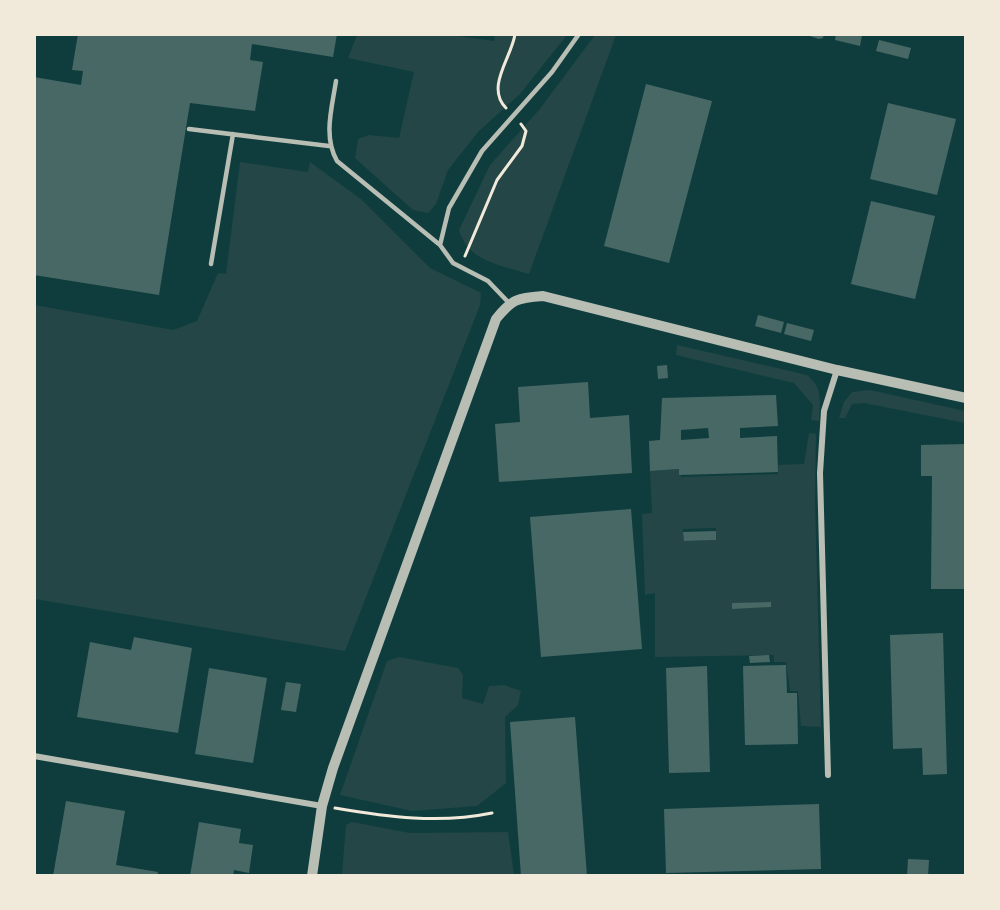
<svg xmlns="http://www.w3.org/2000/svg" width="1000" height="910" viewBox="0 0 1000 910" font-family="'Nunito Sans',sans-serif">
	<rect width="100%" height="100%" fill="#0f3d3e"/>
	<path fill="#244646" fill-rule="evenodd" d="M 357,35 L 451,35 L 494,41 L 495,35 L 567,35 L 520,94 L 478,132 L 448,170 L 436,204 L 428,213 L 413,210 L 355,158 L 358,139 L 369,135 L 399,138 L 414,72 L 348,58 Z
		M 595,35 L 616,35 L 529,274 C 501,265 468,262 459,230 L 490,165 L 539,110 Z
		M 240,162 L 308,172 L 310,162 L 362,200 L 430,268 L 481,293 L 480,305 L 345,651 L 35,599 L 35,305 L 173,330 L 197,321 L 218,273 L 226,274 Z
		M 677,345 L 807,375 C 823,388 820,401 819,421 L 811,420 L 813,405 L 794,383 L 676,355 Z
		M 870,390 L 965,411 L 965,423 L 864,403 L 852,404 L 845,418 L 839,418 L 844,402 L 852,392 Z
		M 809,433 L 816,434 L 815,501 L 821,727 L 801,726 L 798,691 L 790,691 L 786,662 L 774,662 L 774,655 L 655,657 L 655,593 L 645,595 L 642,514 L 652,513 L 650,471 L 679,469 L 681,477 L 778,474 L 778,465 L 804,464 ZM 716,528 L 716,540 L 684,541 L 683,529 Z
		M 399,657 L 458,668 L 463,675 L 462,698 L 483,704 L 489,686 L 504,685 L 521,691 L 518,705 L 505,717 L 506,783 L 477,806 L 412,811 L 340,795 L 387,661 Z
		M 352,822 L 410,833 L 508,832 L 514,875 L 342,875 L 346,825 Z"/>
	<path fill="#486865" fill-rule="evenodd" d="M 78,34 L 337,34 L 333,57 L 252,44 L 250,60 L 263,62 L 255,111 L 190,103 L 159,295 L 34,275 L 34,77 L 81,85 L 83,71 L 72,70 Z
		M 804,34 L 824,34 L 823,38 L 819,39 Z
		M 836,34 L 862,35 L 860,46 L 835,40 Z
		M 879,40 L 911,48 L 908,59 L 876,51 Z
		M 646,84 L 712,101 L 669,263 L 604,246 Z
		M 888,103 L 956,119 L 937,195 L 870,179 Z
		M 871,201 L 935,216 L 915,299 L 851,284 Z
		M 758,315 L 784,322 L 781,333 L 755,326 Z
		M 787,323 L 814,330 L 811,341 L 784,334 Z
		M 667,365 L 668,378 L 658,379 L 657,366 Z
		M 588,382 L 590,418 L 629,415 L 632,473 L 499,482 L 495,424 L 520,422 L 518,387 Z
		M 776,395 L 778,426 L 740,428 L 740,438 L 777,436 L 778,472 L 679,475 L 679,469 L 650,471 L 649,441 L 660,440 L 662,398 ZM 708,428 L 709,438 L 681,440 L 681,430 Z
		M 966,444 L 966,589 L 931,589 L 932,476 L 921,476 L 921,445 Z
		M 631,509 L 642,649 L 541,657 L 530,517 Z
		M 716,531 L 716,540 L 684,541 L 683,532 Z
		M 771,602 L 771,607 L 732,609 L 732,603 Z
		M 943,633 L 947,774 L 923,775 L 922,748 L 893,749 L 890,635 Z
		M 134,637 L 192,648 L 178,733 L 77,717 L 90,642 L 131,650 Z
		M 769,655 L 770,662 L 750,663 L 749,656 Z
		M 786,665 L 787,693 L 797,693 L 798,744 L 745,745 L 743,666 Z
		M 707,666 L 710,772 L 669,773 L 666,668 Z
		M 209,668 L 267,678 L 253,763 L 195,754 Z
		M 286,682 L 301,684 L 296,712 L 281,710 Z
		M 575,717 L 587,876 L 521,876 L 510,722 Z
		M 66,801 L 125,811 L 116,865 L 158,872 L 157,876 L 53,876 Z
		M 819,804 L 821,869 L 666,873 L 664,809 Z
		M 199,822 L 241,829 L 239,843 L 253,845 L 249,873 L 234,870 L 233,876 L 190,876 Z
		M 908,859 L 929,860 L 928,876 L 907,876 Z"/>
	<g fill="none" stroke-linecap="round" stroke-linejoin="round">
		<path stroke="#f1e9da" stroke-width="3" d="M 506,108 C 485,87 512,57 515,34
			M 465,256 L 497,180 L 522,146 L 526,131 L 521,124
			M 335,808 C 388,817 439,824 492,813"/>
		<path stroke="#b8beb3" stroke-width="4.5" d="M 336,81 C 332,108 323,136 337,161 L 440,245
			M 189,129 L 329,146
			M 211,264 L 233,134
			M 509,303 L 488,281 L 453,263 L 440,245 L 449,208 L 482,151 L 552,72 L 579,34"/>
		<path stroke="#b8beb3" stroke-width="6" d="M 34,756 L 322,806
			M 828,775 L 820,473 L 824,411 L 837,370"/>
		<path stroke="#b8beb3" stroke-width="10" d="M 312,876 L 322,806 L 333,768 L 496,319 C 512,299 517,298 543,296 L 837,370 L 966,398"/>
	</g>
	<rect width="1000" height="910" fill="none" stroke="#f1e9da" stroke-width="72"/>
</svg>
